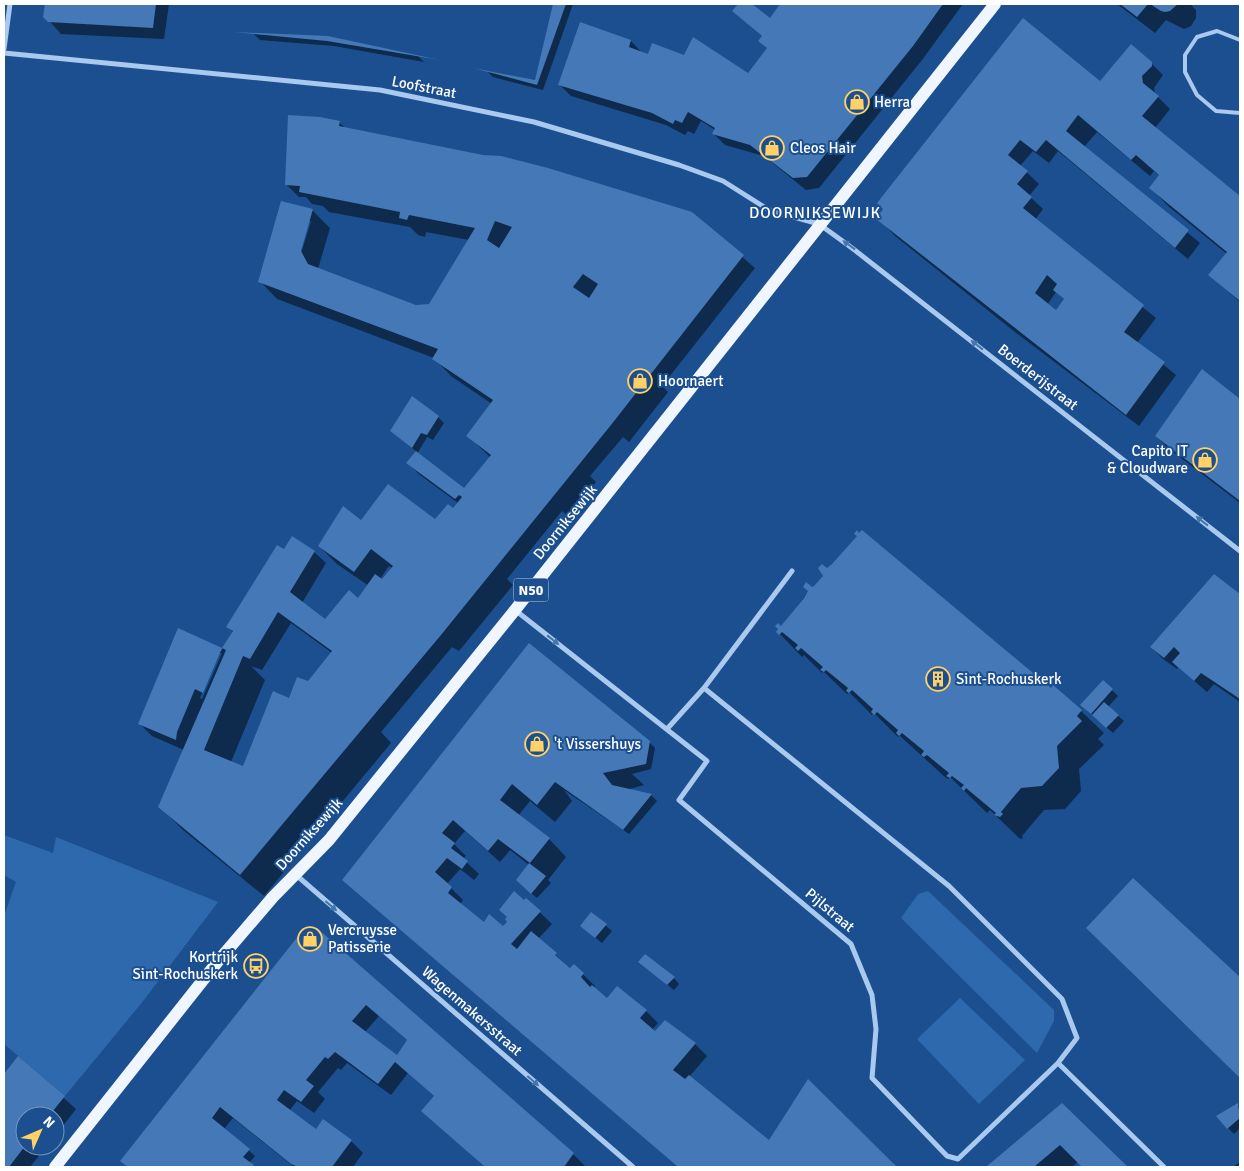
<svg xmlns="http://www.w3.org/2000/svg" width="1244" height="1171" viewBox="0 0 1244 1171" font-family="Signika,sans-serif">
	<rect width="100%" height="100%" fill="#1b4f8f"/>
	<path fill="#2e69ad" d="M 4,835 L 53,853 L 56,837 L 218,902 L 144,1000 L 65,1096 L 4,1044 L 4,916 L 16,882 L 4,875 Z
		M 928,891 L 1054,1010 L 1054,1021 L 1037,1053 L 901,918 L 918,894 Z
		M 960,998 L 1025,1060 L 979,1104 L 917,1039 Z"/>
	<path fill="#0007" fill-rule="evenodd" d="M 46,4 L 169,4 L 164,39 L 61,34 L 44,15 Z
		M 554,4 L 573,4 L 543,90 L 493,77 L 487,71 L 536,81 Z
		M 739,4 L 750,4 L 770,19 L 782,4 L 963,4 L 922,60 L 819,188 L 806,190 L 764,156 L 725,145 L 713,133 L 715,130 L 701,121 L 694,134 L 688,131 L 685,135 L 666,125 L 571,96 L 559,84 L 631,41 L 642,53 L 649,55 L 684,56 L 748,75 L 768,48 L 763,37 L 733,11 Z
		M 1117,4 L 1193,4 L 1192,6 L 1196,10 L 1196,18 L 1191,26 L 1184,29 L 1166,20 L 1155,33 Z
		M 254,34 L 328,37 L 418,56 L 424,62 L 334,46 L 260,40 Z
		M 1151,63 L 1163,75 L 1154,88 L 1155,94 L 1170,109 L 1155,128 L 1240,197 L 1240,302 L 1210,275 L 1227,254 L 1168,206 L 1151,188 L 1160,176 L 1154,171 L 1150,176 L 1097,132 L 1084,147 L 1200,243 L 1188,259 L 1058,151 L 1049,163 L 1033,151 L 1020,166 L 1039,184 L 1029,196 L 1043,209 L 1035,220 L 1156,318 L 1137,343 L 1176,375 L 1139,426 L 1015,332 L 895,236 L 878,218 ZM 1056,292 L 1065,300 L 1056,312 L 1047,305 Z
		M 339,122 L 345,128 L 692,214 L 755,268 L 662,386 L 668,392 L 629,442 L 623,437 L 590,476 L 596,482 L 568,516 L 562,511 L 507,579 L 513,585 L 459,651 L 452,647 L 381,732 L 391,743 L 264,896 L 183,830 L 160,807 L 184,750 L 152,736 L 140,724 L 222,650 L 233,632 L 228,627 L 284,551 L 314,552 L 326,563 L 302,603 L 325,621 L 359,600 L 369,586 L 337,564 L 319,546 L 361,521 L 444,529 L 458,503 L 420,475 L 408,463 L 417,452 L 391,431 L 438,417 L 444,423 L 433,440 L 427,437 L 417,454 L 464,490 L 491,458 L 467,435 L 492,404 L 451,376 L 434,358 L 277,299 L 260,281 L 312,210 L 330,228 L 318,269 L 415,306 L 429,305 L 469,240 L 426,232 L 425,237 L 418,235 L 410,227 L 329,212 L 323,206 L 312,204 L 306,197 L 299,197 L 287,185 ZM 308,221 L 311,221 L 300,257 L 298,257 ZM 389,566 L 392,568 L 382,580 L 380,579 ZM 291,623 L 332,653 L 313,685 L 290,699 L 244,768 L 231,762 L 265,680 L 251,666 L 262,670 ZM 219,653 L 222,653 L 202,699 L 200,698 Z
		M 1202,371 L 1240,401 L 1240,503 L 1168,448 L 1156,436 Z
		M 1215,576 L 1240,596 L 1240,702 L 1214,684 L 1207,692 L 1178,667 L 1177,669 L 1163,659 L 1151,647 Z
		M 811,588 L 1051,690 L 1081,711 L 1104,733 L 1098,739 L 1104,745 L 1079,769 L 1081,791 L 1065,809 L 1044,810 L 1022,836 L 1023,839 L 1019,838 L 990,810 L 987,813 L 950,777 L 948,779 L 945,777 L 899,735 L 898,737 L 874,713 L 872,715 L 849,692 L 847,694 L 845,692 L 823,671 L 822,673 L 804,655 L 802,657 L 780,634 L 777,627 L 781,628 Z
		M 1103,681 L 1118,696 L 1108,707 L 1124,721 L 1113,733 L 1087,710 Z
		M 649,742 L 655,748 L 651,769 L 632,774 L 644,785 L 626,790 L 651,795 L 657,801 L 629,834 L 564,790 L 572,801 L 555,822 L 530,801 L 518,816 L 549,839 L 566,857 L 548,880 L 551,883 L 537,898 L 523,886 L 529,865 L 510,850 L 500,862 L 465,831 L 454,844 L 466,856 L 463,859 L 479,874 L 474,880 L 460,869 L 447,884 L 463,900 L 460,904 L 484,924 L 503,928 L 526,899 L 552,924 L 538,939 L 571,969 L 574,966 L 595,986 L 594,988 L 607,999 L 617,988 L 646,1011 L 658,1023 L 652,1030 L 656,1033 L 695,1044 L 707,1056 L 689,1077 L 769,1142 L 808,1081 L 895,1167 L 678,1167 L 407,934 L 434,766 Z
		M 1133,880 L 1240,978 L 1240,1076 L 1105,946 Z
		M 592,914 L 612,931 L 602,943 L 587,931 Z
		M 316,930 L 573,1154 L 586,1167 L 485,1167 L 423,1111 L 435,1097 L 408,1073 L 391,1095 L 347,1063 L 341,1070 L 338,1068 L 318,1092 L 325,1099 L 314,1113 L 297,1101 L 289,1111 L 317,1131 L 323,1121 L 351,1141 L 363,1153 L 353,1167 L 294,1167 L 233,1118 L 224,1129 L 255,1156 L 249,1163 L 255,1167 L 128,1167 L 122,1161 ZM 379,1016 L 408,1041 L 397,1057 L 365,1032 Z
		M 646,967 L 674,978 L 679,984 L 674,990 Z
		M 18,1057 L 76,1109 L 55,1136 L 55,1116 L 25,1116 L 25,1146 L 47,1146 L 30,1167 L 4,1167 L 4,1076 Z
		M 1062,1104 L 1126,1167 L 1084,1167 L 1078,1162 L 1072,1167 L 988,1167 Z
		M 1238,1105 L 1240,1107 L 1240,1128 L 1234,1134 L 1228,1128 Z
		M 1240,1162 L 1240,1167 L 1233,1167 Z"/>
	<path fill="#4478b7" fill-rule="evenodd" d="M 45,4 L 156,4 L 153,28 L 48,22 L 43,17 Z
		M 553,4 L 566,4 L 537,85 L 473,68 L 535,80 Z
		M 738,4 L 752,4 L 770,18 L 780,4 L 943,4 L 913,46 L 807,177 L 793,178 L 750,145 L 712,134 L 715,128 L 688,112 L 682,123 L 675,120 L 673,124 L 652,113 L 558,85 L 580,22 L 631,40 L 629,47 L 648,54 L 652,43 L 684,55 L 693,37 L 748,73 L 767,48 L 758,41 L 762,36 L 732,11 Z
		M 1120,4 L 1148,4 L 1137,17 Z
		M 1150,4 L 1178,4 L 1170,11 L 1165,12 L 1161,11 Z
		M 1023,18 L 1100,81 L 1131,44 L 1152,62 L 1152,66 L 1142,76 L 1143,83 L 1159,96 L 1142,116 L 1240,196 L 1240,301 L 1208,275 L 1227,252 L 1149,188 L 1159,175 L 1136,155 L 1131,160 L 1078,115 L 1066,131 L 1189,230 L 1175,248 L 1046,140 L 1036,152 L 1020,140 L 1008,155 L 1028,171 L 1017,184 L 1032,197 L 1023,208 L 1144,305 L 1124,332 L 1165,362 L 1126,415 L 876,219 L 883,209 L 877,203 ZM 1047,275 L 1057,284 L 1053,290 L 1064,299 L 1056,310 L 1035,293 Z
		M 234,32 L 328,36 L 440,60 L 327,41 Z
		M 288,115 L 320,117 L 340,121 L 339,126 L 483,155 L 501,156 L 548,168 L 692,212 L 744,255 L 611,425 L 441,635 L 240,875 L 158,807 L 226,650 L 222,648 L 233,631 L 226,627 L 277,545 L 284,549 L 292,536 L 315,551 L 290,592 L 325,619 L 349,590 L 358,598 L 375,574 L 382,579 L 393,566 L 371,549 L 354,572 L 318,546 L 343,506 L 361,520 L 388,484 L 435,519 L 448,504 L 453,508 L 462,497 L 459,495 L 455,499 L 406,463 L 416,451 L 464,488 L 491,455 L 466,436 L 493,400 L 432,359 L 438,349 L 258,282 L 281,201 L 313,209 L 301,251 L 308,264 L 416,305 L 429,304 L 475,228 L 409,215 L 407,220 L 399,218 L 400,212 L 299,192 L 300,186 L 285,185 ZM 495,221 L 512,227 L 499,248 L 487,240 ZM 583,274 L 598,284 L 589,298 L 573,287 ZM 278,612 L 332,651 L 308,681 L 297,677 L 289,698 L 273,691 L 243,766 L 204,750 L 243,656 L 250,659 Z
		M 1202,369 L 1240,399 L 1240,501 L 1155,436 Z
		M 412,396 L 439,416 L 427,435 L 421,433 L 412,448 L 390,431 Z
		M 857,530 L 859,533 L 862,530 L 1051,688 L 1053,685 L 1082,710 L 1077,716 L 1082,721 L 1057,746 L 1059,768 L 1042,786 L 1021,788 L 1001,812 L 1003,814 L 1000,817 L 994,815 L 996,813 L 966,788 L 964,791 L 961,788 L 964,785 L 952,776 L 950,778 L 946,776 L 949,773 L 927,755 L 924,757 L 921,755 L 924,751 L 902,733 L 899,736 L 896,733 L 898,730 L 877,712 L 874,715 L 871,712 L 873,709 L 852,690 L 849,693 L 846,691 L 848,688 L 826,670 L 824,672 L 820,670 L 823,667 L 801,648 L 798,651 L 795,648 L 798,645 L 782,632 L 779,635 L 776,632 L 778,629 L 775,626 L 778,623 L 781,626 L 804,598 L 808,591 L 803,587 L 806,582 L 812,587 L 814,586 L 823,576 L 818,568 L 822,564 L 827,568 L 832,564 L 857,536 L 854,534 Z
		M 1214,574 L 1240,594 L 1240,699 L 1201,673 L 1194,681 L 1172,662 L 1180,653 L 1174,647 L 1164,658 L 1150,647 Z
		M 178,628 L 222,648 L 203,693 L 195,689 L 177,732 L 176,740 L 138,724 Z
		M 529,643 L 650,741 L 646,764 L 603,773 L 612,785 L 652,794 L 623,830 L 555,782 L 537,805 L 512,784 L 500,800 L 550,838 L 530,863 L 498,839 L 488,851 L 453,820 L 442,833 L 455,843 L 451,848 L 468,861 L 462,869 L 447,858 L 435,872 L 452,887 L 448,893 L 484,922 L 489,914 L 503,926 L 507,922 L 505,919 L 507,917 L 499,910 L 514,891 L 524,900 L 526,898 L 541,911 L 511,944 L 517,949 L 531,931 L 557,953 L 555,955 L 570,968 L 574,964 L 584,973 L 581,977 L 590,987 L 592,985 L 607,998 L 617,986 L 647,1010 L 640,1018 L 655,1031 L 665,1020 L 696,1043 L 673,1070 L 685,1079 L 689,1075 L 769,1140 L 808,1079 L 897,1167 L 678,1167 L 342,880 Z
		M 1103,680 L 1113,689 L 1091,714 L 1080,705 Z
		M 1104,702 L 1119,715 L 1106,728 L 1092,715 Z
		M 529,863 L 546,876 L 531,894 L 516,880 Z
		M 1133,878 L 1240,977 L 1240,1078 L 1086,928 Z
		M 591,912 L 607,924 L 595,938 L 580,926 Z
		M 317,928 L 574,1153 L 564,1167 L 485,1167 L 421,1111 L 434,1096 L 395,1062 L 378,1084 L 335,1052 L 328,1059 L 325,1057 L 306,1080 L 314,1086 L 301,1102 L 284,1090 L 277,1100 L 316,1129 L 323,1119 L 352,1140 L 332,1167 L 298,1167 L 291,1164 L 220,1107 L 212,1118 L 250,1149 L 243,1157 L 254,1165 L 252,1167 L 128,1167 L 120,1161 L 303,930 ZM 366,1005 L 407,1040 L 397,1055 L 352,1021 Z
		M 645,954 L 675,977 L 667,985 L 638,962 Z
		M 18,1056 L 65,1096 L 49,1116 L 25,1116 L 25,1146 L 9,1167 L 4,1167 L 4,1074 Z
		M 1062,1103 L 1128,1167 L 1082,1167 L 1060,1145 L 1034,1167 L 986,1167 Z
		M 1238,1103 L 1240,1118 L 1227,1129 L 1216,1116 Z"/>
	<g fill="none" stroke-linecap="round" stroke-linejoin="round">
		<path stroke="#a9c9ee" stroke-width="4" d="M 1240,40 L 1217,31 L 1197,37 L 1185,55 L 1185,72 L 1197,95 L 1216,111 L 1240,113"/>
		<path stroke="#a9c9ee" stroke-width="5" d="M 4,49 L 10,4
			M 4,53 L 380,90 L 534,122 L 679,165 L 723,181 L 769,210 L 819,224 L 852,248 L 1240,551
			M 515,610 L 707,761 L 679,800 L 851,944 L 872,995 L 876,1029 L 872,1078 L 947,1156 L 958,1159 L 1058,1063 L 1164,1167
			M 704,688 L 949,886 L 1062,999 L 1077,1038 L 1058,1063
			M 667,729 L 704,688 L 792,571
			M 295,874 L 633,1167"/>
		<path stroke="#f0f6ff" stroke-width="12" d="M 55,1167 L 219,960 L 273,897 L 329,840 L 515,610 L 995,4"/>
	</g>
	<defs><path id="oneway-solid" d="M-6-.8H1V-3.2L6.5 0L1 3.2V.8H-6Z" transform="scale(1.25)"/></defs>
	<g fill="#4674ac">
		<use href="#oneway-solid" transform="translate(849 245) rotate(-144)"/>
		<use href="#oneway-solid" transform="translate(977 345) rotate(-142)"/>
		<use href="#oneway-solid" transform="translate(1202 521) rotate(-142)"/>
		<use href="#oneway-solid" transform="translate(553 640) rotate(38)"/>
		<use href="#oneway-solid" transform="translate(331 906) rotate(41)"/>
		<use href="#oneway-solid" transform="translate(533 1081) rotate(41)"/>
	</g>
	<defs>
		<g id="shop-ring" transform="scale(1.25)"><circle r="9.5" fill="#1b4f8f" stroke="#ffd166" stroke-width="1.5"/><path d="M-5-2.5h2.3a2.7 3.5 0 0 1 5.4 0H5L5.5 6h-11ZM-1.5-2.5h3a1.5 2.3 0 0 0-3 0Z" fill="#ffd166"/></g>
		<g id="building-ring" transform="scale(1.25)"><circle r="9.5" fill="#1b4f8f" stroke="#ffd166" stroke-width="1.5"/><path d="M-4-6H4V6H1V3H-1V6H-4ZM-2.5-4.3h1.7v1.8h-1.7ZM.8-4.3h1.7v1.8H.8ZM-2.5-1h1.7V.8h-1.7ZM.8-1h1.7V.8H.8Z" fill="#ffd166"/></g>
		<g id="bus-ring" transform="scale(1.25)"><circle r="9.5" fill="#1b4f8f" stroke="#ffd166" stroke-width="1.5"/><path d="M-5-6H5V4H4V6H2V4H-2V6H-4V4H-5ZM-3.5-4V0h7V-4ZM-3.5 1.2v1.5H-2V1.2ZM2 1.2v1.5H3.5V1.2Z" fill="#ffd166"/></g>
	</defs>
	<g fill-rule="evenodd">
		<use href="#shop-ring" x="857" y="102"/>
		<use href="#shop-ring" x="772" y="148"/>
		<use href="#shop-ring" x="640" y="381"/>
		<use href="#shop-ring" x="1205" y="460"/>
		<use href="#building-ring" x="938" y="679"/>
		<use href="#shop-ring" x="537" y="744"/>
		<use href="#shop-ring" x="310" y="939"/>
		<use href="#bus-ring" x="256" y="966"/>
	</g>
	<g text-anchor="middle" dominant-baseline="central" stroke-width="4" stroke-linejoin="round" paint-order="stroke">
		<rect fill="#1b4f8f" stroke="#bbcadd" stroke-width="1" x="513.5" y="578.5" width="35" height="23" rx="4"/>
		<g font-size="14" font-weight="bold" fill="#fff">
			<text x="531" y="590">N50</text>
		</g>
		<g font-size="15" fill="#fff" stroke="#1b4f8f">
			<text transform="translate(424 87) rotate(11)">Loofstraat</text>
			<text transform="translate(1038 377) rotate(38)">Boerderijstraat</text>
			<text transform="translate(565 522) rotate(-51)">Doorniksewijk</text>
			<text transform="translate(309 834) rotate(-48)">Doorniksewijk</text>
			<text transform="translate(830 910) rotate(40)">Pijlstraat</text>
			<text transform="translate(472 1011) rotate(41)">Wagenmakersstraat</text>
		</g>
		<g font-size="15" fill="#fff" stroke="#1b4f8f" text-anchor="start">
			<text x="874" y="102">Herra</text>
			<text x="790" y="148">Cleos Hair</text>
			<text x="658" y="381">Hoornaert</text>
			<text x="1188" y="451" text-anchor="end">Capito IT<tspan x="1188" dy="17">&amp; Cloudware</tspan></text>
			<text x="956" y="679">Sint-Rochuskerk</text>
			<text x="554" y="744">'t Vissershuys</text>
			<text x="328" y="930">Vercruysse<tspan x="328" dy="17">Patisserie</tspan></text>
			<text x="238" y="957" text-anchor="end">Kortrijk<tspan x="238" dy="17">Sint-Rochuskerk</tspan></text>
		</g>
		<g font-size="16" letter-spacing="1" fill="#fff" stroke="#1b4f8f">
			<text x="815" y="213">DOORNIKSEWIJK</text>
		</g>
	</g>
	<rect width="1244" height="1171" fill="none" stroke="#ffffff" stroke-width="10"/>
	<g transform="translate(40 1131) rotate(45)"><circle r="24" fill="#1b4f8f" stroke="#7695bc"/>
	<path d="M0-4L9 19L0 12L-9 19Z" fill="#ffd166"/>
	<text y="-8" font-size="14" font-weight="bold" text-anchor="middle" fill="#ffffff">N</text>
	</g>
</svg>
